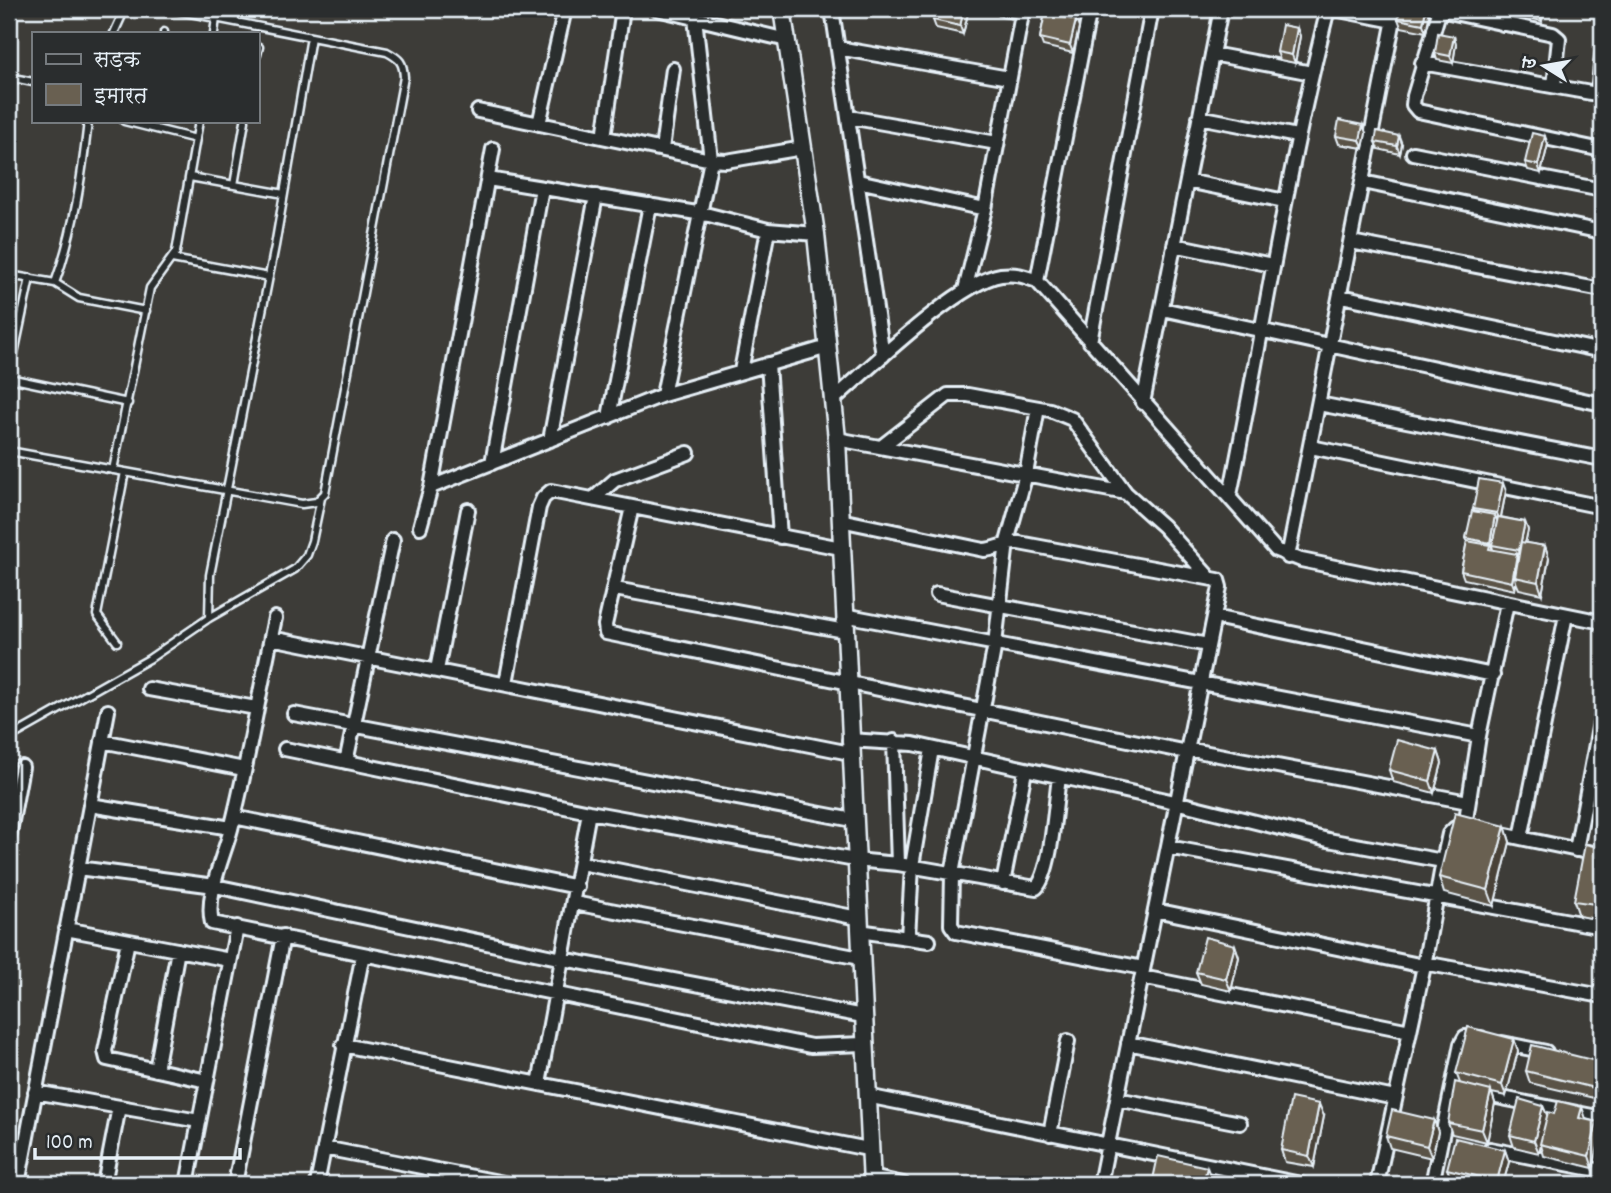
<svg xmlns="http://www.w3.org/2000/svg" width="1611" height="1193" viewBox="0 0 1611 1193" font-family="Dekko,'Playpen Sans Deva',sans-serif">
	<rect width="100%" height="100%" fill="#3d3c38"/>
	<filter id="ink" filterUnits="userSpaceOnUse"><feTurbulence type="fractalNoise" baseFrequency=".0143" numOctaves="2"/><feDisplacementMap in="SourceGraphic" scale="14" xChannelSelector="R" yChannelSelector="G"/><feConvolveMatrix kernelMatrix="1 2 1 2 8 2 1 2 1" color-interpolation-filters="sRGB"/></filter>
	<g filter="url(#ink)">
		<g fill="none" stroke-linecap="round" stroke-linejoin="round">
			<g stroke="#e8f1f8" stroke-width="11">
				<path id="lane" d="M 114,33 L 125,9
					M 164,33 L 164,32
					M 214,33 L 216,18
					M 257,55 L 259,47
					M 9,77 L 33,82
					M 124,121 L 196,139
					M 190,177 L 284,194
					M 234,185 L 245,121
					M 172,259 L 269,277
					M 9,275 L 55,283 L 79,298 L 146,311
					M 55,283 C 74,231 82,176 88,121
					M 9,377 L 30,278
					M 9,378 L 128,403
					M 9,451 L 302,504 L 316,502 L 325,493 L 404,77 C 403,62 400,59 387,52 L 170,9
					M 113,470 L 150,288 L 176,252 L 199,121
					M 209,618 L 210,575 L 275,246 L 311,37
					M 117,642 L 97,615 L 125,472
					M 9,738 L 149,659 L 209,618 L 295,569 L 307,555 L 312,541 L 321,498"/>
			</g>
			<g stroke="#e8f1f8" stroke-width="18">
				<path id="street" d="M 657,9 L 787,40
					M 832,9 L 883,356
					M 1003,9 L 1022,12
					M 1334,9 L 1394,21
					M 1435,9 L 1553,34 L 1559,39 L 1554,86
					M 1440,9 L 1414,96 L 1413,105 L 1418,111 L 1602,150
					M 1503,24 L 1506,9
					M 838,48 L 1009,78
					M 1212,54 L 1312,73
					M 1422,63 L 1602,95
					M 1598,94 L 1602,56
					M 478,111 L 711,160 L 726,161 L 803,148
					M 849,117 L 997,143
					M 1199,117 L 1297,136
					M 539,124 L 565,9
					M 604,137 L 623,9
					M 662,149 L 673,69
					M 1413,153 L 1602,190
					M 488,179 L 709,215 L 768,230 L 816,234
					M 858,181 L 985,209
					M 1187,181 L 1285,201
					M 1363,182 L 1602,232
					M 1351,242 L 1602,290
					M 1174,245 L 1272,265
					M 1037,281 L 1090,9
					M 965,290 L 985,209 L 1023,9
					M 1341,296 L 1602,351
					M 1162,309 L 1602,404
					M 1090,342 L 1152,9
					M 768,364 L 780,537
					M 741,371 L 768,230
					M 663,395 L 711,160 L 694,9
					M 834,399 C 870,368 958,282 1001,275 C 1015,273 1024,276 1037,281 L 1276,550 L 1301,560 L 1602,622
					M 1143,403 L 1221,9
					M 1319,404 L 1602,459
					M 1038,408 L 1026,474 L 1007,542 L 995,644 L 952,874 L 951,925 L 956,932 L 1143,968
					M 609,417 L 650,205
					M 837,439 L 1126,493 L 1163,526 L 1208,576
					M 550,440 L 596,196
					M 881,447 L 948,395 L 968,395 L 1050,410 L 1072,419 L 1126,493
					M 1311,447 L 1602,507
					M 492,463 L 542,188
					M 431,487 L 663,395 L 828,347
					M 1230,495 C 1263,333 1287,169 1328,9
					M 593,499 L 615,480 L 688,453
					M 632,507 L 605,625 L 606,633 L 1187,752
					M 840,520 L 984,550 C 997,549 1005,542 1019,543 L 1218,580 L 1220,587 L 1100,1184
					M 420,527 L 431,487 L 493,149
					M 1288,557 L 1396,9
					M 615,589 L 845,631
					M 937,594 L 1208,645
					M 844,615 L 1479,736
					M 1214,617 L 1493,675
					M 275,618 C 260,688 249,759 231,829 C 224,856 205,895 212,923 L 811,1046 L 864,1044
					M 271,638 L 850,753
					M 437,670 L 468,510
					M 506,683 L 539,507 L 543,498 L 551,491 L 841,548
					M 149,689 L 256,708
					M 294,714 L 853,820
					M 849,740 L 913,744 L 1175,802 L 1328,840 L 1443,861
					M 102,741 L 244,769
					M 285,749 L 589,812 L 855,860 L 898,864 L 894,741
					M 1187,749 L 1468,802
					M 346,762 L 393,540
					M 90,805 L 231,828
					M 234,817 L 577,887
					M 1492,832 L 1602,855
					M 9,837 L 22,767
					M 1521,838 L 1566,615
					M 1168,847 L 1602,927
					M 1576,850 L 1602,712
					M 581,863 L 858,918
					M 898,864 L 1036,888 C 1052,872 1055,802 1059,778
					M 78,868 L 215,886 L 563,959 L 863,1016
					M 1003,883 L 1025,771
					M 574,903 L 860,958
					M 1155,910 L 1424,966
					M 66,929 L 230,960
					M 859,931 L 929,941
					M 908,938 L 912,866 L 932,749
					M 128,941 L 105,1051 L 107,1059 L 207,1081
					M 1424,963 L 1602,996
					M 1142,977 L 1410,1031
					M 1128,1043 L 1395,1098
					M 1502,1043 L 1546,1052
					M 343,1045 L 868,1149
					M 156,1070 L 178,950
					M 539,1084 L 589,812
					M 35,1092 L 199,1121
					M 1477,1093 L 1602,1118
					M 867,1096 L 1301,1184
					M 1117,1099 L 1240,1123
					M 1050,1134 L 1068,1041
					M 324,1148 L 509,1184
					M 1490,1149 L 1602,1171
					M 871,1177 L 903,1184
					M 18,1184 L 108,711
					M 104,1184 L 119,1107
					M 187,1184 L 237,927
					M 235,1184 L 283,936
					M 317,1184 L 363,954
					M 1377,1184 L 1424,966 L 1443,861 L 1449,834 L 1455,828 L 1465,826 L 1479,736 L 1507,603
					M 1432,1184 L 1461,1044 L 1465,1037 L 1481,1038"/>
			</g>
			<g stroke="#e8f1f8" stroke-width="21">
				<path id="secondary" d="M 782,9 L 816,234 L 837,439 L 872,1184"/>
			</g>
			<use href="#lane" stroke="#2a2d2e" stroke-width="6"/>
			<use href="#street" stroke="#2a2d2e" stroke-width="12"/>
			<use href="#secondary" stroke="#2a2d2e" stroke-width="16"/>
		</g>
		<path fill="#5a5346" stroke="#e8f1f8" stroke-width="2" d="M 935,9 L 969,9 L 963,34 L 936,28 L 933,20 Z
			M 1023,9 L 1056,9 L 1055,15 L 1079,28 L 1073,53 L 1043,46 L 1040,38 L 1044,17 L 1024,13 Z
			M 1479,9 L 1502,9 L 1501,14 Z
			M 1526,9 L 1544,9 L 1542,21 L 1529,18 Z
			M 1429,17 L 1426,32 L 1401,27 L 1398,19 Z
			M 1297,28 L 1300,36 L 1295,63 L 1280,60 L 1277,52 Z
			M 1454,36 L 1456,44 L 1453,63 L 1437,60 L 1435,53 Z
			M 1602,114 L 1602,137 L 1599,136 L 1596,128 Z
			M 1366,133 L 1363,148 L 1339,144 L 1336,136 Z
			M 1375,142 L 1402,144 L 1400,154 L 1378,149 Z
			M 1548,144 L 1541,173 L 1528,170 L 1525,162 Z
			M 1506,491 L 1501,517 L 1525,522 L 1528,530 L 1525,543 L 1545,546 L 1549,558 L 1542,594 L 1519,589 L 1516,582 L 1515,590 L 1464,579 L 1461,571 L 1467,541 L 1466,538 L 1474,511 L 1473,509 Z
			M 1438,751 L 1442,763 L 1434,793 L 1393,782 L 1389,770 Z
			M 1505,826 L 1510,842 L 1494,906 L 1444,893 L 1439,877 Z
			M 1602,848 L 1602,920 L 1579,916 L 1574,901 Z
			M 1235,945 L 1239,957 L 1231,991 L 1201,984 L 1196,972 Z
			M 1514,1039 L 1518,1051 L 1506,1096 L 1492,1093 L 1495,1103 L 1487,1142 L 1452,1134 L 1448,1123 L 1460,1083 L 1456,1073 Z
			M 1600,1062 L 1598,1099 L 1530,1083 L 1526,1071 Z
			M 1543,1106 L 1547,1116 L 1586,1119 L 1597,1122 L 1601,1134 L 1593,1168 L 1544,1156 L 1541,1145 L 1539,1153 L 1514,1147 L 1510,1135 Z
			M 1324,1116 L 1314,1167 L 1285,1162 L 1281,1150 Z
			M 1434,1120 L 1438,1132 L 1432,1158 L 1390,1148 L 1386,1136 Z
			M 1505,1150 L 1509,1162 L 1503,1184 L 1467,1184 L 1452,1180 L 1447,1169 Z"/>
		<path fill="#4a4339" stroke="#e8f1f8" stroke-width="2" d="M 964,9 L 969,9 L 963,34 L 960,26 Z
			M 1051,9 L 1056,9 L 1055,18 Z
			M 1426,9 L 1429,17 L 1426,32 L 1423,24 Z
			M 1539,9 L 1544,9 L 1542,21 L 1539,13 Z
			M 1076,20 L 1079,28 L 1073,53 L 1070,45 Z
			M 1297,28 L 1300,36 L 1295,63 L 1292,55 Z
			M 1454,36 L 1456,44 L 1453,63 L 1450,56 Z
			M 1363,125 L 1366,133 L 1363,148 L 1360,140 Z
			M 1399,136 L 1402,144 L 1400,154 L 1397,146 Z
			M 1545,136 L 1548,144 L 1541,173 L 1538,165 Z
			M 1503,483 L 1506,491 L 1500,521 L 1497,513 Z
			M 1495,515 L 1498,523 L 1492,545 L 1493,550 L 1490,543 Z
			M 1525,522 L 1528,530 L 1522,558 L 1519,550 Z
			M 1545,546 L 1549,558 L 1542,594 L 1538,582 Z
			M 1517,554 L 1520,562 L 1515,577 L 1516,582 L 1515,590 L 1512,582 Z
			M 1438,751 L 1442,763 L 1434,793 L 1430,781 Z
			M 1505,826 L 1510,842 L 1494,906 L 1488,890 Z
			M 1235,945 L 1239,957 L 1231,991 L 1226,979 Z
			M 1514,1039 L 1518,1051 L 1506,1096 L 1502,1085 Z
			M 1600,1062 L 1602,1069 L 1602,1081 L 1598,1099 L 1594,1088 Z
			M 1491,1091 L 1495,1103 L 1487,1142 L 1482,1130 Z
			M 1319,1104 L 1324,1116 L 1314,1167 L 1309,1156 Z
			M 1543,1106 L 1548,1117 L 1539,1153 L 1534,1141 Z
			M 1582,1107 L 1586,1119 L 1583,1130 L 1579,1118 Z
			M 1434,1120 L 1438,1132 L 1432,1158 L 1427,1146 Z
			M 1597,1122 L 1601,1134 L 1593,1168 L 1589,1156 Z
			M 1505,1150 L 1509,1162 L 1503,1184 L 1498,1184 L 1497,1181 Z
			M 1207,1167 L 1212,1182 L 1212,1184 L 1203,1184 Z"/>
		<path fill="#696051" stroke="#e8f1f8" stroke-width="2" d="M 935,9 L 964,9 L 960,26 L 933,20 Z
			M 1400,9 L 1426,9 L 1423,24 L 1398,19 Z
			M 1526,9 L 1539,9 L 1539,13 L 1526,10 Z
			M 1045,13 L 1076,20 L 1070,45 L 1040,38 Z
			M 1282,25 L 1297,28 L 1292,55 L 1277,52 Z
			M 1438,33 L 1454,36 L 1450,56 L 1435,53 Z
			M 1602,68 L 1602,82 L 1599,81 Z
			M 1600,113 L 1602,114 L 1602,130 L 1596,128 Z
			M 1339,120 L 1363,125 L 1360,140 L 1336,136 Z
			M 1377,131 L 1399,136 L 1397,146 L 1375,142 Z
			M 1532,133 L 1545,136 L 1538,165 L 1525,162 Z
			M 1479,479 L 1503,483 L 1497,513 L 1473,509 Z
			M 1472,511 L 1495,515 L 1490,543 L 1466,538 Z
			M 1498,517 L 1525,522 L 1519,550 L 1492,545 Z
			M 1467,541 L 1490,545 L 1489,549 L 1517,554 L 1512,582 L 1461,571 Z
			M 1521,542 L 1545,546 L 1538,582 L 1515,577 Z
			M 1397,740 L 1438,751 L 1430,781 L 1389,770 Z
			M 1455,813 L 1505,826 L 1488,890 L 1439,877 Z
			M 1585,844 L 1602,848 L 1602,905 L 1574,901 Z
			M 1205,937 L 1235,945 L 1226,979 L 1196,972 Z
			M 1468,1027 L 1514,1039 L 1502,1085 L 1456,1073 Z
			M 1532,1045 L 1600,1062 L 1594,1088 L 1526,1071 Z
			M 1455,1082 L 1491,1091 L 1482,1130 L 1448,1123 Z
			M 1291,1098 L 1319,1104 L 1309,1156 L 1281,1150 Z
			M 1519,1099 L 1543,1106 L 1534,1141 L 1510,1135 Z
			M 1558,1101 L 1582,1107 L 1579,1118 L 1597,1122 L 1589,1156 L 1540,1144 L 1548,1112 L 1554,1114 Z
			M 1392,1110 L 1434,1120 L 1427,1146 L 1386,1136 Z
			M 1455,1138 L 1505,1150 L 1497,1181 L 1447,1169 Z
			M 1158,1156 L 1207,1167 L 1203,1184 L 1152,1184 Z"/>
	</g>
	<rect width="1611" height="1193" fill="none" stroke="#2a2d2e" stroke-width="35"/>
	<rect x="18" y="18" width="1576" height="1158" fill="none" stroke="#e8f1f8" stroke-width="2.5" filter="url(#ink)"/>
	<rect x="32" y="32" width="228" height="91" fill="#2a2d2e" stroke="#767b7f" stroke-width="2"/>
	<rect x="46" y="54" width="35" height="10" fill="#2a2d2e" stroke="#767b7f" stroke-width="2"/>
	<text x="94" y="66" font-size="21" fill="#e8f1f8">सड़क</text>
	<rect x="46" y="84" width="35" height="21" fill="#696051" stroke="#767b7f" stroke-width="2"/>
	<text x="94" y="102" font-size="21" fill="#e8f1f8">इमारत</text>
	<g transform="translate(1544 66) rotate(281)" stroke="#2a2d2e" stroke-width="5" paint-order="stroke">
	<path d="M0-5L12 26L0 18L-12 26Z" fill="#e8f1f8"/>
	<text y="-10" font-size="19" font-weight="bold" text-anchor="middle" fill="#e8f1f8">उ</text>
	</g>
	<path d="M35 1148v10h205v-10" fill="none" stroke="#e8f1f8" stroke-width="3.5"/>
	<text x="46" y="1148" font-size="21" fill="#e8f1f8" stroke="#2a2d2e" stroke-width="5" paint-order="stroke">100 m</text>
</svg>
